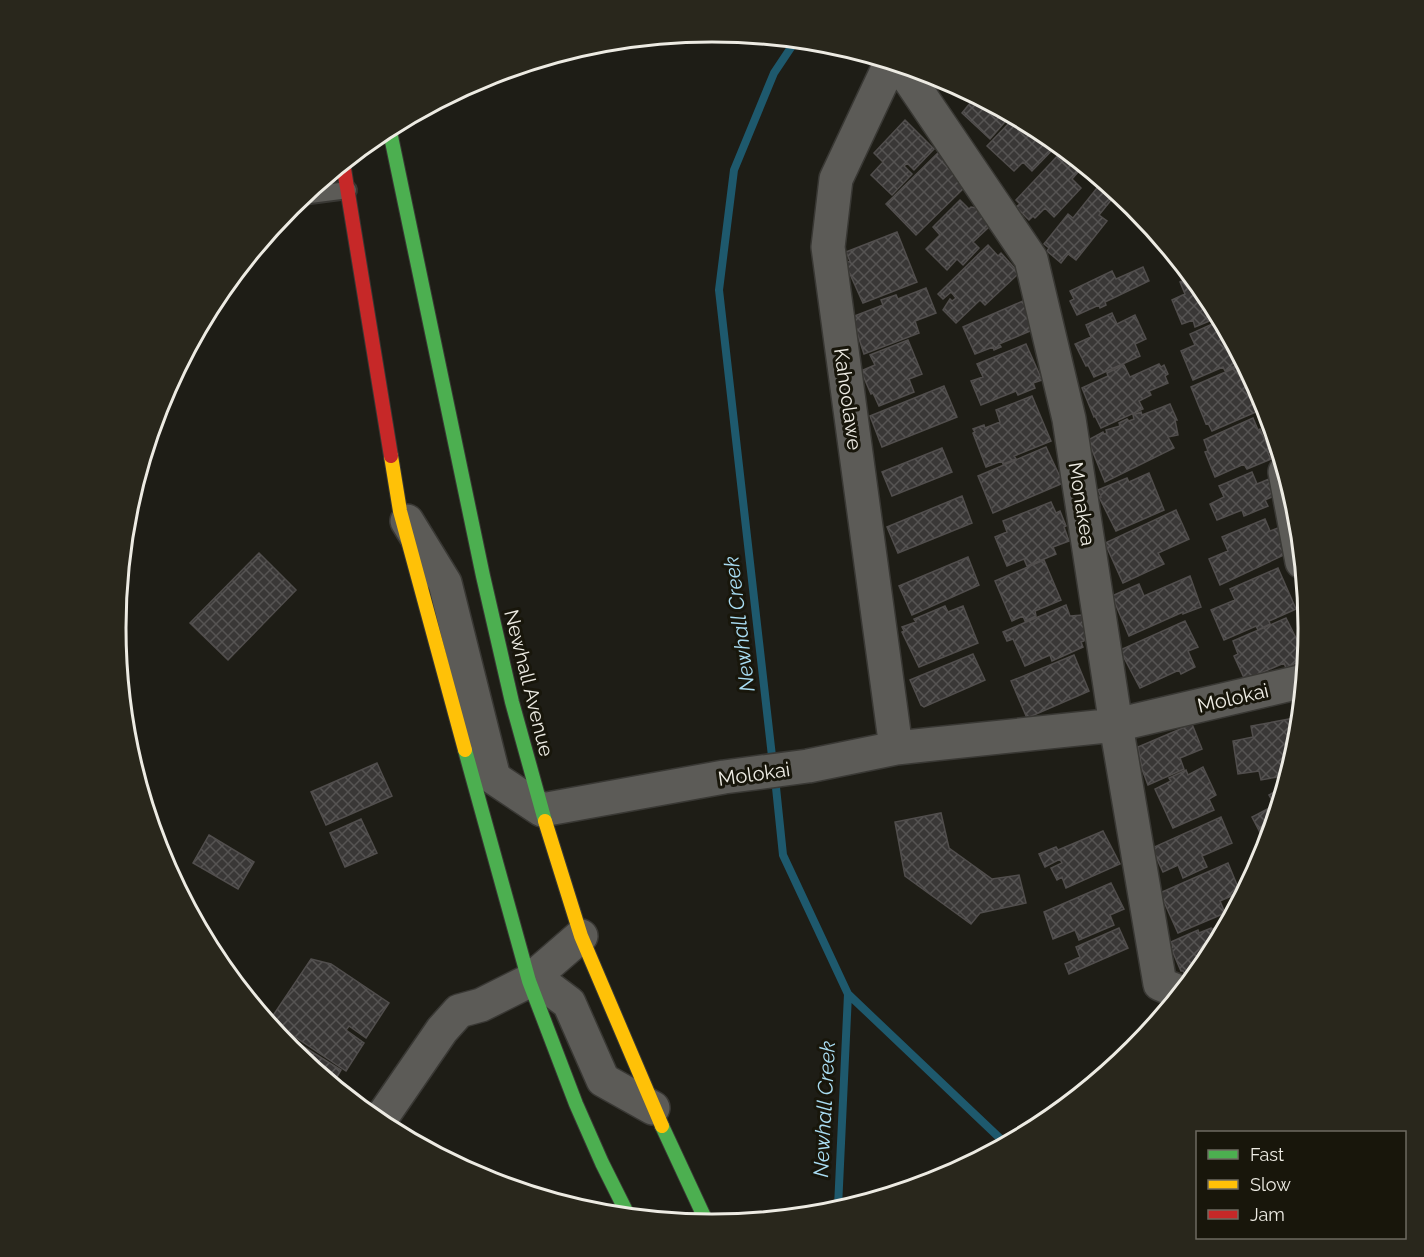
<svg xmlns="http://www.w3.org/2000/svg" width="1424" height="1257" viewBox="0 0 1424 1257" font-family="Raleway,sans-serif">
	<defs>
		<pattern id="building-cross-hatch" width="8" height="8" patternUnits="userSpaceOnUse" patternTransform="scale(1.5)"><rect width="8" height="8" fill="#393736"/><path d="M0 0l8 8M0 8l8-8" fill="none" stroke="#565453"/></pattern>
	</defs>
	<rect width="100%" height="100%" fill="#1e1d16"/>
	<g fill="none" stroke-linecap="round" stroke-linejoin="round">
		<path stroke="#1e596d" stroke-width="8" d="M 773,765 L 719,290 L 734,170 L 774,73 L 796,40
			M 775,778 L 783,855 L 848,994 L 838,1207
			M 848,994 L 1007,1145"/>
	</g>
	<path fill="url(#building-cross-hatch)" stroke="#514e4d" stroke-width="1.5" d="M 973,94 L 1011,115 L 990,139 L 962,113 L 971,102 L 968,99 Z
		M 1015,117 L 1044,132 L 1058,144 L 1032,171 L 1023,162 L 1014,171 L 987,146 Z
		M 905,120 L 934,149 L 914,170 L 907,163 L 904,166 L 912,174 L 892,195 L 871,175 L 883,162 L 874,153 Z
		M 1064,149 L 1084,165 L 1072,179 L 1081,188 L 1054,217 L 1045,208 L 1035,218 L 1033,216 L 1029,220 L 1016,207 L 1020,204 L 1016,200 Z
		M 940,151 L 966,186 L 916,235 L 886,204 Z
		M 1097,188 L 1112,199 L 1099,215 L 1107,221 L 1076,260 L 1068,254 L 1061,263 L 1047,251 L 1049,248 L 1044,244 L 1068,214 L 1073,218 Z
		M 960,200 L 969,209 L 971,207 L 977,208 L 989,220 L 989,227 L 973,242 L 979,248 L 963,265 L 957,259 L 947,270 L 926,249 L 940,235 L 933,227 Z
		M 897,232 L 917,282 L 863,303 L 845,263 L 850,261 L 846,252 Z
		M 988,245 L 998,256 L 1001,253 L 1019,273 L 985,305 L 980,300 L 956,323 L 943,310 L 950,299 L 952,301 L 956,298 L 951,292 L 943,299 L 938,294 Z
		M 1169,249 L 1185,269 L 1179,272 Z
		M 1143,267 L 1149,281 L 1105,302 L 1106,305 L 1100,308 L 1099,305 L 1077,315 L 1070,301 L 1074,299 L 1070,291 L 1112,271 L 1116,279 Z
		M 1192,277 L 1209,297 L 1219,317 L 1195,327 L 1193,320 L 1182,324 L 1172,300 L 1185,294 L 1180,282 Z
		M 926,288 L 936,313 L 915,321 L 919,333 L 864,354 L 852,317 L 883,305 L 881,300 L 896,295 L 898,299 Z
		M 1023,301 L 1024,303 L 1030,301 L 1035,329 L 999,344 L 1001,347 L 994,350 L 993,347 L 975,354 L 963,327 Z
		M 1112,313 L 1117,324 L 1135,315 L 1146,339 L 1135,344 L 1140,356 L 1094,377 L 1088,365 L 1086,366 L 1075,344 L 1091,337 L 1086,325 Z
		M 1221,320 L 1242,359 L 1236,362 L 1237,365 L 1225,371 L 1223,367 L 1193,380 L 1181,351 L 1195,345 L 1190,334 Z
		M 908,340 L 922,374 L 909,379 L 914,392 L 879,406 L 873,393 L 871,394 L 861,371 L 875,365 L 870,355 Z
		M 1026,344 L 1042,380 L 1033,383 L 1035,388 L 1018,395 L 1016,391 L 981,405 L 971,381 L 983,377 L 977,364 Z
		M 1159,364 L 1161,367 L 1164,365 L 1168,374 L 1165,376 L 1168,383 L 1149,391 L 1151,395 L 1139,401 L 1143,409 L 1101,428 L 1095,416 L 1094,417 L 1082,388 L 1108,376 L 1107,373 L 1124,365 L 1130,377 Z
		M 1244,364 L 1264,400 L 1265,408 L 1212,431 L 1208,423 L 1206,424 L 1191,387 Z
		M 944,386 L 957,417 L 882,447 L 870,416 Z
		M 1032,396 L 1051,441 L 1014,456 L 1016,459 L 1003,464 L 1002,461 L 986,467 L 973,433 L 975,432 L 973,429 L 984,425 L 985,428 L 1000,422 L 996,410 Z
		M 1170,404 L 1177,420 L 1175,420 L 1178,435 L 1168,437 L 1174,448 L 1105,482 L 1088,440 L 1103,432 L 1104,434 L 1107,433 L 1106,430 L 1120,426 L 1119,423 L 1127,419 L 1129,421 L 1134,419 L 1133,415 L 1141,412 L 1142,415 Z
		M 1253,418 L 1258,430 L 1260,429 L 1270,452 L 1268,453 L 1271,459 L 1247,469 L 1244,464 L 1215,477 L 1205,452 L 1208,451 L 1204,440 Z
		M 1046,447 L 1063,483 L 993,513 L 978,476 Z
		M 942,448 L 952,472 L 892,496 L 882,472 Z
		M 1252,472 L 1257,484 L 1269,479 L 1276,495 L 1265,500 L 1268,506 L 1244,516 L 1242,510 L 1217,520 L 1210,504 L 1224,497 L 1219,486 Z
		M 1149,473 L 1164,510 L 1116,531 L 1099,497 L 1101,497 L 1098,490 L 1127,478 L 1129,482 Z
		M 962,496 L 972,523 L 898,553 L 887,527 Z
		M 1051,502 L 1056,513 L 1060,511 L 1066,526 L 1064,527 L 1069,541 L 1053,547 L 1056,554 L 1027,566 L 1024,559 L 1007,566 L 995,537 L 1007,532 L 1003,521 Z
		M 1176,510 L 1189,539 L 1158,553 L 1164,564 L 1123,583 L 1105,543 Z
		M 1265,519 L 1270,531 L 1278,528 L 1285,543 L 1282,545 L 1286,554 L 1220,585 L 1209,559 L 1228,551 L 1222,537 Z
		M 259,553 L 296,590 L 228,660 L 190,623 Z
		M 968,557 L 979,585 L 912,615 L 899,586 Z
		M 1044,560 L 1061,600 L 1035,611 L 1036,616 L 1025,621 L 1023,616 L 1012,621 L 995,581 Z
		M 1278,568 L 1296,609 L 1269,621 L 1270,624 L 1258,630 L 1256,626 L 1224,640 L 1211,610 L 1235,600 L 1230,589 Z
		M 1190,576 L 1201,607 L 1183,614 L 1183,612 L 1129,636 L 1112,596 L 1139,584 L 1144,596 Z
		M 1066,605 L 1070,616 L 1082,615 L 1086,634 L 1084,641 L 1081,642 L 1083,647 L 1052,661 L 1050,655 L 1025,666 L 1013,639 L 1007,641 L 1003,632 Z
		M 945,606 L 948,612 L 963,606 L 978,643 L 919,667 L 902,632 L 904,631 L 902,627 L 916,622 L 914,619 Z
		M 1286,618 L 1304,654 L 1297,657 L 1298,662 L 1286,668 L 1284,663 L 1245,680 L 1234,656 L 1238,654 L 1233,641 Z
		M 1185,621 L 1198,647 L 1188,651 L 1195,667 L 1181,674 L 1179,670 L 1140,688 L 1120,650 Z
		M 973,654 L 985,680 L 924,707 L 921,705 L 910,680 Z
		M 1074,655 L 1089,691 L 1027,718 L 1011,681 Z
		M 1300,717 L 1297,745 L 1288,775 L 1261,780 L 1259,771 L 1238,774 L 1233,741 L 1253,737 L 1251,726 Z
		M 1192,724 L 1202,749 L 1180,758 L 1184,769 L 1148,785 L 1142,769 L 1138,747 Z
		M 377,763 L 392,796 L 326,825 L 311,792 Z
		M 1203,767 L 1216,795 L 1209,799 L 1214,810 L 1173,828 L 1155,789 L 1171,781 L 1169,778 L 1186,770 L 1188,775 Z
		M 1285,786 L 1270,837 L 1264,840 L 1252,817 L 1275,805 L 1269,795 Z
		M 941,813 L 949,848 L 992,879 L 1019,875 L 1026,903 L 980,913 L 971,924 L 905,876 L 895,822 Z
		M 1221,817 L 1232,843 L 1202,856 L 1207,867 L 1183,878 L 1178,865 L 1163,872 L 1152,848 Z
		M 361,819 L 377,853 L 345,867 L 330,833 Z
		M 1103,831 L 1120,864 L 1066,888 L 1062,877 L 1057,880 L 1051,868 L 1062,863 L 1060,859 L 1045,867 L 1039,854 L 1056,847 L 1058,850 Z
		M 209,835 L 254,862 L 238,889 L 193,863 Z
		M 1228,863 L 1240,892 L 1220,901 L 1225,913 L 1178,933 L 1160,893 Z
		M 1111,883 L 1124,909 L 1110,915 L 1114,925 L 1079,940 L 1075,930 L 1053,939 L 1044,912 Z
		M 1228,920 L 1229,922 L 1208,960 L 1193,979 L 1188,981 L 1183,971 L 1181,971 L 1171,948 L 1173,947 L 1171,942 L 1198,930 L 1199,933 L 1211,928 L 1211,930 Z
		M 1119,928 L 1128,948 L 1069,974 L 1065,964 L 1080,957 L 1076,947 Z
		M 311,959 L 331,964 L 389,1003 L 366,1038 L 349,1026 L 346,1030 L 364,1043 L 346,1071 L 270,1020 Z
		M 269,1025 L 341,1070 L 332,1085 L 290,1050 Z"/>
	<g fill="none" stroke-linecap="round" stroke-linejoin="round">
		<g stroke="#393834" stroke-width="20">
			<path id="lane" d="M 302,196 L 348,190"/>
		</g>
		<g stroke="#393834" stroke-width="36">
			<path id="street" d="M 891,62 L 836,179 L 828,247 L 896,748
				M 899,64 L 1031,259 L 1069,419 L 1116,725 L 1160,984 L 1182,993
				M 1285,472 L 1302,562
				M 407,521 L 445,583 L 494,778 L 542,810 L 724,777 L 808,766 L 896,748 L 1116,725 L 1304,681
				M 529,981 L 549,988 L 569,1003 L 603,1080 L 653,1108
				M 378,1123 L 442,1030 L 459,1011 L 481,1005 L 529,981 L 581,936"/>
		</g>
		<g stroke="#393834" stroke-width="16">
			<path id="fast" d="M 389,127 L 483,576 L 512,702 L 545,821
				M 465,750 L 529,981 L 576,1104 L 602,1163 L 629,1217
				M 662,1126 L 708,1225"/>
		</g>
		<g stroke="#393834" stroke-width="16">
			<path id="slow" d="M 391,456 L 400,511 L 465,750
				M 545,821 L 581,936 L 662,1126"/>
		</g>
		<g stroke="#393834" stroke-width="16">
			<path id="jam" d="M 343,163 L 391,456"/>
		</g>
		<use href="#lane" stroke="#5c5b57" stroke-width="16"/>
		<use href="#street" stroke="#5c5b57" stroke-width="33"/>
		<use href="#fast" stroke="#4caf50" stroke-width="14"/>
		<use href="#slow" stroke="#ffc107" stroke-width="14"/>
		<use href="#jam" stroke="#c62828" stroke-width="14"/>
	</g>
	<g text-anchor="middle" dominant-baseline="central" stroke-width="6" stroke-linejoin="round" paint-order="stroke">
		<g font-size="20" fill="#edebe3" stroke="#18160b">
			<text transform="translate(848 399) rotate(82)">Kahoolawe</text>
			<text transform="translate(1082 504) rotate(81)">Monakea</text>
			<text transform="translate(529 683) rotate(76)">Newhall Avenue</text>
			<text transform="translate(1233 698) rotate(-13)">Molokai</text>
			<text transform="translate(754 774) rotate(-8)">Molokai</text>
		</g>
		<g font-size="21" font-style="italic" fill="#a9ddf3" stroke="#18160b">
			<text transform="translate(739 624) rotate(-97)">Newhall Creek</text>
			<text transform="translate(824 1109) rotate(-87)">Newhall Creek</text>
		</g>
	</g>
	<path d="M0 0H1424V1257H0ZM126 628a586 586 0 1 1 1172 0a586 586 0 1 1-1172 0Z" fill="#29271c" fill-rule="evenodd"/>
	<path fill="none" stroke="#edebe3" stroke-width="3" d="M126 628a586 586 0 1 1 1172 0a586 586 0 1 1-1172 0Z"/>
	<rect x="1196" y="1131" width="210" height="108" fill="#18160b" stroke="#6d6b61" stroke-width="1.5"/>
	<rect x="1208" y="1150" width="30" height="9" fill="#4caf50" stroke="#6d6b61" stroke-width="1.5"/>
	<text x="1250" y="1161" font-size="18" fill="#edebe3">Fast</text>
	<rect x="1208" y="1180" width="30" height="9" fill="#ffc107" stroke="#6d6b61" stroke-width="1.5"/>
	<text x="1250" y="1191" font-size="18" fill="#edebe3">Slow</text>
	<rect x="1208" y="1210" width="30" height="9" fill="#c62828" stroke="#6d6b61" stroke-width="1.5"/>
	<text x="1250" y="1221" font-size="18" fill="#edebe3">Jam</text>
</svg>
